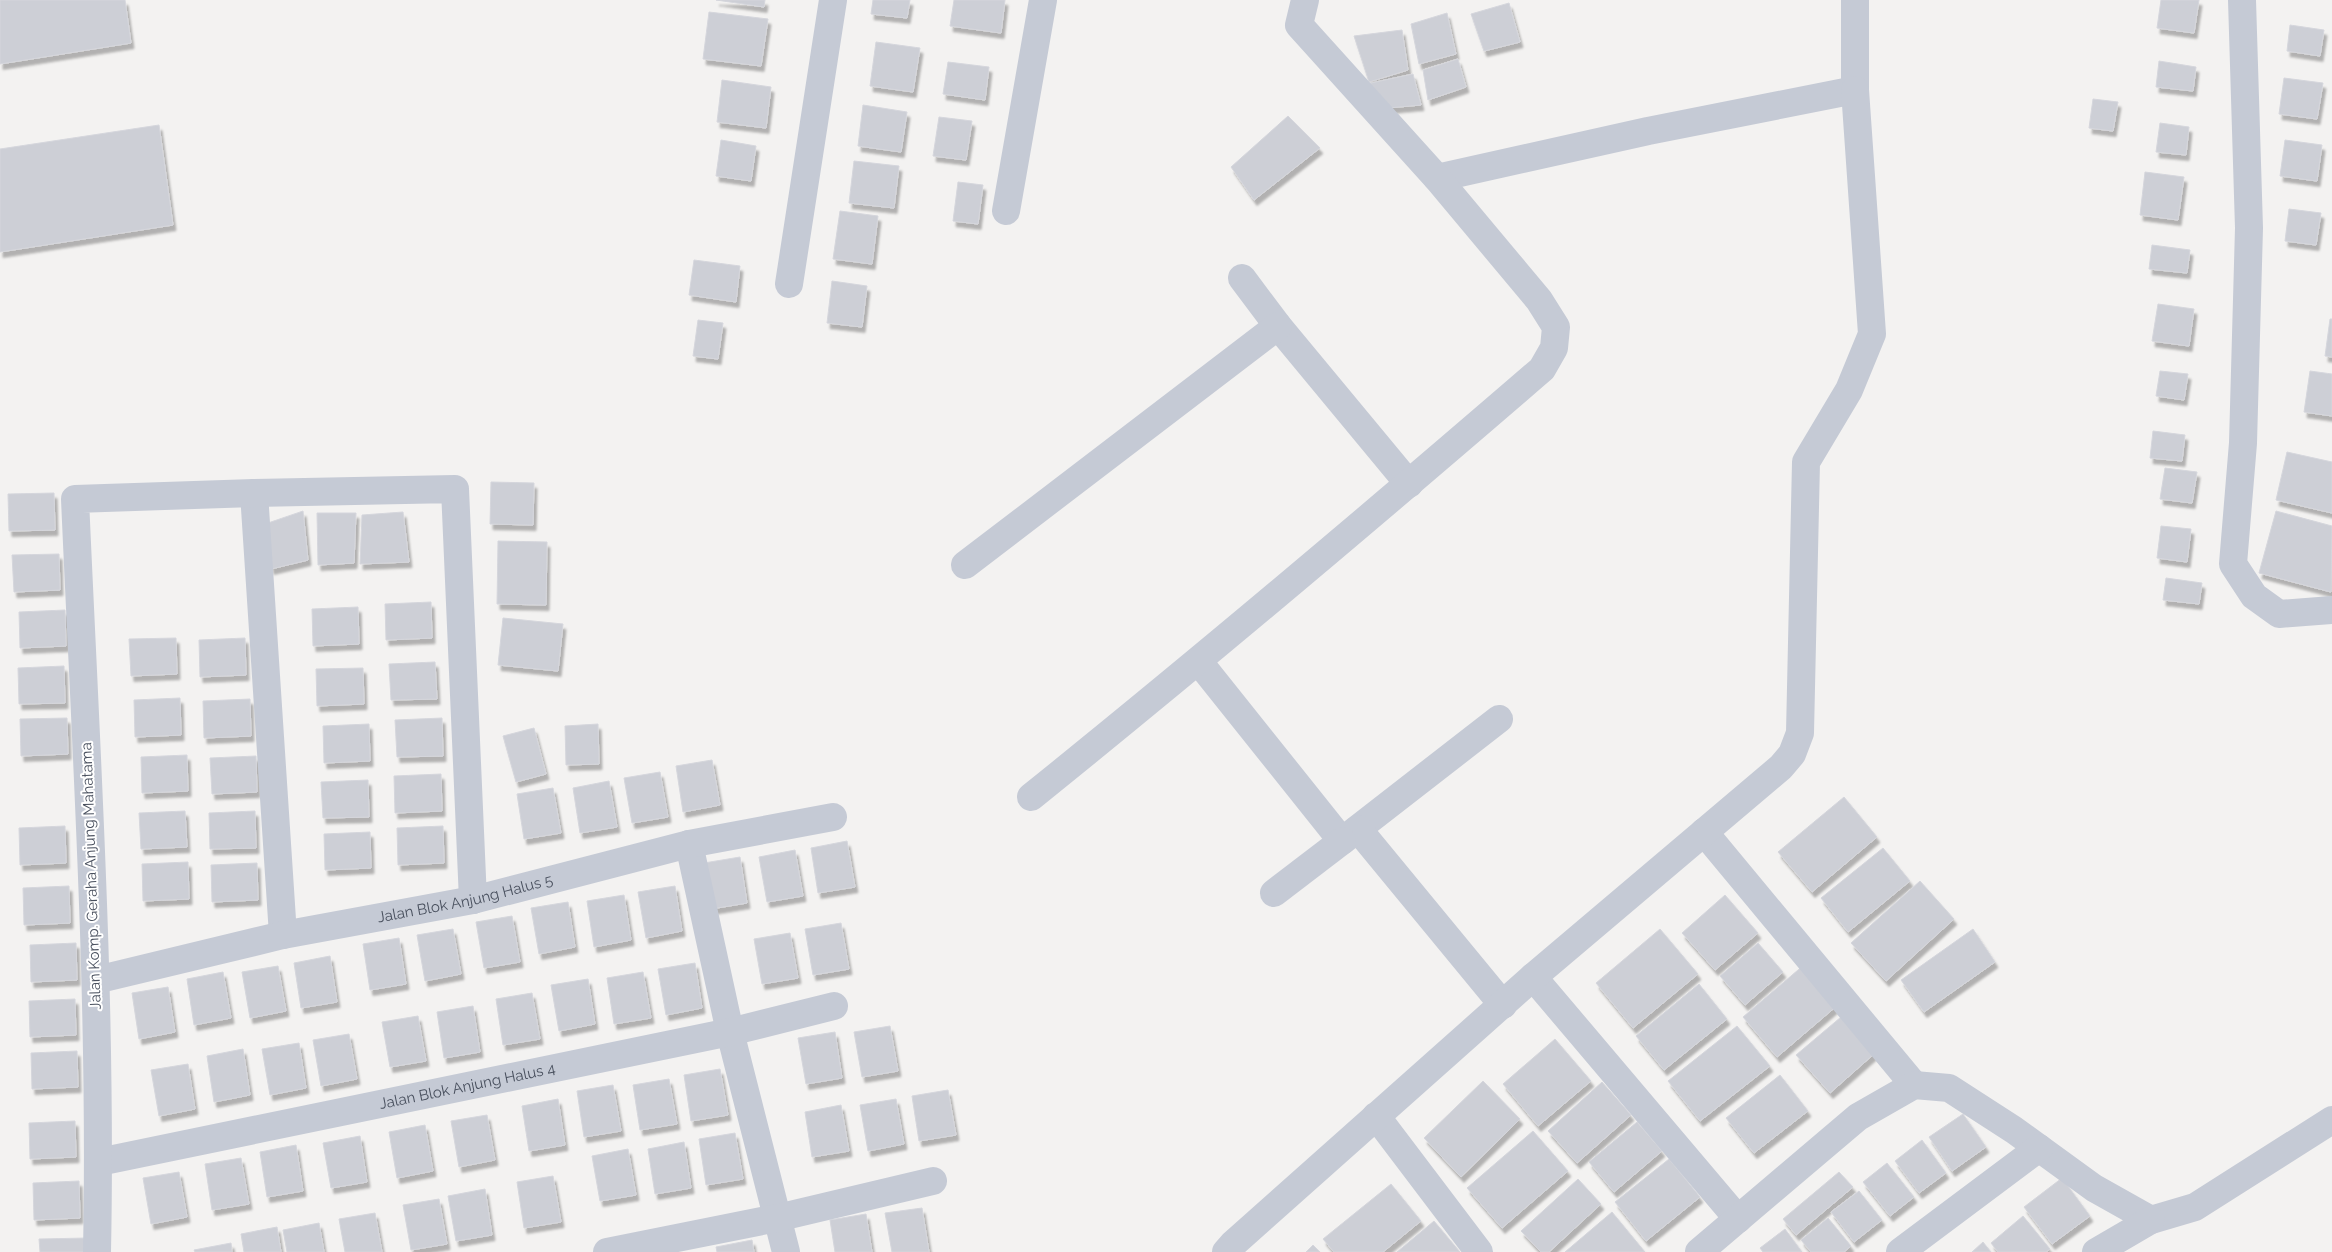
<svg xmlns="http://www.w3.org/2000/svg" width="2332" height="1252" viewBox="0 0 2332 1252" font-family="Raleway,sans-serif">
	<defs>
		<filter id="shadow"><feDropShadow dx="3" dy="5.5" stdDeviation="1" flood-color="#0004"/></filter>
	</defs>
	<rect width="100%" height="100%" fill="#f3f2f1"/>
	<path fill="#cdcfd6" stroke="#d5d6dc" filter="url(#shadow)" d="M 0,0 L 125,0 L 131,43 L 0,64 Z
		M 716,0 L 765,0 L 764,7 Z
		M 873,0 L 910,0 L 907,18 L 871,14 Z
		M 954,0 L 1005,0 L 1001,33 L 950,26 Z
		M 2161,0 L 2199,0 L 2194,33 L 2157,28 Z
		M 1509,3 L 1520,42 L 1484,51 L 1471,14 Z
		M 709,12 L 768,19 L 761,66 L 703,59 Z
		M 1447,13 L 1456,54 L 1419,64 L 1411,24 Z
		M 2290,25 L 2324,30 L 2320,56 L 2287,51 Z
		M 1402,30 L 1408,70 L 1369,82 L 1354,36 Z
		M 876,42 L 920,48 L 913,92 L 870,86 Z
		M 1458,59 L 1466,87 L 1428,100 L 1423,70 Z
		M 2159,61 L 2196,67 L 2193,91 L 2156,87 Z
		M 948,62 L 989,67 L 985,100 L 943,94 Z
		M 1413,74 L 1421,105 L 1377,109 L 1362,85 Z
		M 2284,78 L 2323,83 L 2317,119 L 2279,114 Z
		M 722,80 L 771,87 L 766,128 L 717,122 Z
		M 2093,99 L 2118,102 L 2113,131 L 2089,128 Z
		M 863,105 L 907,112 L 901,152 L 858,146 Z
		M 1288,116 L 1320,148 L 1254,200 L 1231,167 Z
		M 939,117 L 972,121 L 966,160 L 933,156 Z
		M 2160,123 L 2189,127 L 2186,155 L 2156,152 Z
		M 159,125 L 173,225 L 0,252 L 0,149 Z
		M 721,140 L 756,146 L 751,181 L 716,176 Z
		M 2285,140 L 2322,145 L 2317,181 L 2280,176 Z
		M 854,161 L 899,166 L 894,208 L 849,203 Z
		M 2145,172 L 2184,177 L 2178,220 L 2140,215 Z
		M 958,182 L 983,185 L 978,224 L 953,221 Z
		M 2289,209 L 2321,213 L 2316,245 L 2285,241 Z
		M 840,211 L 878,216 L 872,264 L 833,259 Z
		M 2152,245 L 2190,250 L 2187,273 L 2149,269 Z
		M 694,260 L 740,266 L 736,302 L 689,295 Z
		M 832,281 L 867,286 L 862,327 L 827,323 Z
		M 2158,304 L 2194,309 L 2189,346 L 2152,341 Z
		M 2330,319 L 2332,319 L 2332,357 L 2325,356 Z
		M 698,320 L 723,323 L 718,359 L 693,356 Z
		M 2160,371 L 2188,374 L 2184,400 L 2156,396 Z
		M 2310,371 L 2332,374 L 2332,416 L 2304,412 Z
		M 2153,431 L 2185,435 L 2182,461 L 2150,458 Z
		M 2287,452 L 2332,462 L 2332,513 L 2276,500 Z
		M 2165,468 L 2197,472 L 2192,503 L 2160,499 Z
		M 491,482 L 534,483 L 533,525 L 490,524 Z
		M 54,493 L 55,530 L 9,531 L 8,494 Z
		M 303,511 L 308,560 L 271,569 L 265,524 Z
		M 2276,511 L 2332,526 L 2331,592 L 2259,573 Z
		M 403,512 L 409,562 L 360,564 L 362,515 Z
		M 317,513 L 356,513 L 354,563 L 318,565 Z
		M 2161,526 L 2191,529 L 2187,562 L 2157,558 Z
		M 498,541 L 547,542 L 546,605 L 497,604 Z
		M 59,554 L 60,590 L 14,592 L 12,555 Z
		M 2166,578 L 2202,583 L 2199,604 L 2163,600 Z
		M 431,602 L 432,638 L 386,640 L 385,604 Z
		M 358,607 L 359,644 L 313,646 L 312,609 Z
		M 65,610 L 66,646 L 20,648 L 19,612 Z
		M 503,618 L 563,624 L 558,671 L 498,665 Z
		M 176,638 L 177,674 L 131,676 L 129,639 Z
		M 245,638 L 246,675 L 200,677 L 199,640 Z
		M 435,662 L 437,699 L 391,700 L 389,664 Z
		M 64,666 L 65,703 L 19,704 L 18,668 Z
		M 363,668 L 364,704 L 317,706 L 316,669 Z
		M 180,698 L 181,735 L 135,737 L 134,700 Z
		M 250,699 L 251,736 L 204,738 L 203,701 Z
		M 67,718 L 68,754 L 21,756 L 20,719 Z
		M 442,718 L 443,756 L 397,757 L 395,720 Z
		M 369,724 L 370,761 L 324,763 L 323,726 Z
		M 598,724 L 599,764 L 566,765 L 565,726 Z
		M 534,728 L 546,774 L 516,782 L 503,736 Z
		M 187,755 L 188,791 L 142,793 L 141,757 Z
		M 256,756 L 257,792 L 212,794 L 210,758 Z
		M 712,760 L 720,805 L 683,812 L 676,766 Z
		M 660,772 L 668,817 L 632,823 L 624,778 Z
		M 441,774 L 442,811 L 395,813 L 394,776 Z
		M 368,780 L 369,817 L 323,818 L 321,782 Z
		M 609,781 L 617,827 L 580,833 L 573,788 Z
		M 553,788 L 561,833 L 524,839 L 517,794 Z
		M 1844,797 L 1877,837 L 1812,892 L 1778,852 Z
		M 185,811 L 187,847 L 141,849 L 139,813 Z
		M 255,811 L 256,848 L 210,849 L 209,813 Z
		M 65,826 L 66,863 L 20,865 L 19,828 Z
		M 443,826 L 444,863 L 398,865 L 397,828 Z
		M 370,832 L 371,868 L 325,870 L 324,834 Z
		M 847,841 L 855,887 L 818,893 L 811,848 Z
		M 1883,848 L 1910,881 L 1848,932 L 1821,898 Z
		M 795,850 L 803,896 L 767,902 L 759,857 Z
		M 740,857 L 747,903 L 711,909 L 704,863 Z
		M 188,862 L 189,899 L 143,901 L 142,864 Z
		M 257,863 L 258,900 L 212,902 L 211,865 Z
		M 1920,881 L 1954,919 L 1886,981 L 1851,943 Z
		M 69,886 L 70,923 L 24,925 L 23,888 Z
		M 675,886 L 682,931 L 646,938 L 638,892 Z
		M 624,895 L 631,940 L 594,947 L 587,901 Z
		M 1725,895 L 1758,933 L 1715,970 L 1682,933 Z
		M 568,902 L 575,947 L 539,954 L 531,908 Z
		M 512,916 L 520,962 L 484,968 L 476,922 Z
		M 841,923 L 849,969 L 813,975 L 805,929 Z
		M 453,929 L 461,974 L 425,981 L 417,935 Z
		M 1660,929 L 1698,974 L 1633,1028 L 1596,983 Z
		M 1973,929 L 1995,962 L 1924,1012 L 1901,980 Z
		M 790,933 L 798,978 L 762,984 L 754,939 Z
		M 399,938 L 406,984 L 370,990 L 363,944 Z
		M 76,943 L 77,980 L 31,982 L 30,945 Z
		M 1758,943 L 1783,972 L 1745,1005 L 1720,976 Z
		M 330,956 L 337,1002 L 301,1008 L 294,963 Z
		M 695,963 L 702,1008 L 666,1015 L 658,969 Z
		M 1805,964 L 1839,1004 L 1777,1057 L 1743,1017 Z
		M 278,966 L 286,1011 L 250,1018 L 242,972 Z
		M 223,972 L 231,1018 L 194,1025 L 187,979 Z
		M 643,972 L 651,1018 L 614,1024 L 607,978 Z
		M 588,979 L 595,1024 L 559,1031 L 551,985 Z
		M 1699,984 L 1727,1019 L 1664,1070 L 1636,1036 Z
		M 168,987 L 175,1032 L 139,1039 L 132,993 Z
		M 532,993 L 540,1039 L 503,1045 L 496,999 Z
		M 75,999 L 76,1035 L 30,1037 L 29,1001 Z
		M 473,1006 L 480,1052 L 444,1058 L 437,1012 Z
		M 418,1016 L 426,1061 L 390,1067 L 382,1022 Z
		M 1841,1017 L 1874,1054 L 1830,1093 L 1796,1055 Z
		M 890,1026 L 898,1071 L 862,1077 L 854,1032 Z
		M 1737,1026 L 1770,1066 L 1700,1121 L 1668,1081 Z
		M 835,1032 L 842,1078 L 806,1084 L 798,1038 Z
		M 349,1034 L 357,1079 L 321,1086 L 313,1040 Z
		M 1555,1039 L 1591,1081 L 1538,1126 L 1503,1084 Z
		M 299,1043 L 306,1088 L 270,1095 L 262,1049 Z
		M 243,1049 L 250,1095 L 214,1102 L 207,1056 Z
		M 77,1051 L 78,1087 L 32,1089 L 31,1053 Z
		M 188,1064 L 195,1109 L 159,1116 L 151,1070 Z
		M 720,1069 L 728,1115 L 691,1121 L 684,1075 Z
		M 1780,1075 L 1808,1111 L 1754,1153 L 1726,1118 Z
		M 669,1079 L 677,1124 L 640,1130 L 633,1085 Z
		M 1483,1081 L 1520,1119 L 1461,1177 L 1424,1138 Z
		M 1602,1082 L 1631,1115 L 1577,1163 L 1548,1131 Z
		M 613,1085 L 621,1131 L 584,1137 L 577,1091 Z
		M 948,1090 L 956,1135 L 919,1141 L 912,1096 Z
		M 558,1099 L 565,1145 L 529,1151 L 522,1106 Z
		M 896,1099 L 904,1144 L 868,1151 L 860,1105 Z
		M 841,1105 L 849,1151 L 812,1157 L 805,1112 Z
		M 1963,1114 L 1986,1147 L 1952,1171 L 1929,1137 Z
		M 487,1115 L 495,1160 L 459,1167 L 451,1121 Z
		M 75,1121 L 76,1157 L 30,1159 L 29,1123 Z
		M 1637,1122 L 1662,1151 L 1614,1192 L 1589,1162 Z
		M 425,1125 L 433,1171 L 397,1178 L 389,1132 Z
		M 1533,1131 L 1568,1171 L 1502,1228 L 1467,1188 Z
		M 735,1133 L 743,1179 L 706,1185 L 699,1139 Z
		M 360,1136 L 367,1182 L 331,1188 L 323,1143 Z
		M 1922,1140 L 1946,1173 L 1919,1193 L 1895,1161 Z
		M 684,1142 L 691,1188 L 655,1194 L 648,1149 Z
		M 296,1145 L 303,1191 L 267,1197 L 260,1152 Z
		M 628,1149 L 636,1195 L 600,1201 L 592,1156 Z
		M 241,1158 L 249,1204 L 212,1210 L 205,1164 Z
		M 1669,1159 L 1700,1197 L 1646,1241 L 1615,1202 Z
		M 1887,1163 L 1914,1197 L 1890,1216 L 1863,1182 Z
		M 179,1172 L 187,1217 L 151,1224 L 143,1178 Z
		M 1839,1172 L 1853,1187 L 1796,1235 L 1783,1219 Z
		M 553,1176 L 561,1222 L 524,1228 L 517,1182 Z
		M 2062,1178 L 2090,1216 L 2052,1244 L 2024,1207 Z
		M 1578,1179 L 1601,1204 L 1549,1252 L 1541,1252 L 1521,1231 Z
		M 79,1181 L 80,1218 L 34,1220 L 33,1183 Z
		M 1391,1184 L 1421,1221 L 1383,1252 L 1334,1252 L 1323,1239 Z
		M 485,1189 L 492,1235 L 456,1241 L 448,1196 Z
		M 1859,1191 L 1882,1220 L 1854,1242 L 1831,1212 Z
		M 439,1199 L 447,1244 L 411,1250 L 403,1205 Z
		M 922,1208 L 929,1252 L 892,1252 L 885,1213 Z
		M 1612,1212 L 1645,1252 L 1565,1252 Z
		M 375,1213 L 382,1252 L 345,1252 L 339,1219 Z
		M 866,1214 L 872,1252 L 835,1252 L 830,1220 Z
		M 2023,1216 L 2050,1249 L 2046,1252 L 1998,1252 L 1991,1243 Z
		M 1828,1218 L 1851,1246 L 1844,1252 L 1811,1252 L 1801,1240 Z
		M 1434,1221 L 1460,1252 L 1397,1252 Z
		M 319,1223 L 324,1252 L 287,1252 L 283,1230 Z
		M 277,1227 L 281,1252 L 244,1252 L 241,1234 Z
		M 1785,1229 L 1802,1252 L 1763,1252 L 1760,1248 Z
		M 86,1238 L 86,1252 L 40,1252 L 39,1239 Z
		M 752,1240 L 754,1252 L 717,1252 L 716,1247 Z
		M 1983,1242 L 1991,1252 L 1972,1252 Z
		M 231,1243 L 232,1252 L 195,1252 L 194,1250 Z
		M 1313,1245 L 1320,1252 L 1306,1252 Z"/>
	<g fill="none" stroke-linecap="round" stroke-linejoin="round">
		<g stroke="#c5cad5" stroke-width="28">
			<path d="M 2242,0 L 2249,228 L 2243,443 L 2233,564 L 2254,596 L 2279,614 L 2332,610"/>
			<path d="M 1437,178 L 1648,131 L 1855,90 L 1855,0"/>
			<path d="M 1006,211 L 1043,0"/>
			<path d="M 1242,278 L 1278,326 L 1409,484"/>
			<path d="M 789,284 L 833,0"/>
			<path d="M 254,493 L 283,935"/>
			<path d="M 965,565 L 1278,326"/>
			<path d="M 1199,662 L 1342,841 L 1499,719"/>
			<path d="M 1031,797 C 1205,657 1374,514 1542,369 L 1554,348 L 1556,327 L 1539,300 L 1437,178 L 1299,25 L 1305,0"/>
			<path d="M 1358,829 L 1503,1005"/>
			<path d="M 1704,832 L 1914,1085"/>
			<path d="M 689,844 L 730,1032 L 786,1252"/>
			<path d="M 1274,893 L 1342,841"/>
			<path d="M 1533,977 L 1738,1219"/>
			<path id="s1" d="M 96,980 L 283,935 L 473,900 L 689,844 L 833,817"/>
			<path d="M 1376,1116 L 1479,1252"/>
			<path id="s2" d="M 99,1162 L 730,1032 L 834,1006"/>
			<path d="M 97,1252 C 102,1001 86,750 75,499 L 254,493 L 455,489 L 473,900"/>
			<path d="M 607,1252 L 777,1218 L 933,1181"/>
			<path d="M 1226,1252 L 1233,1244 L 1533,977 L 1781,767 L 1792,754 L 1800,733 L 1806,462 L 1849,390 L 1872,334 L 1855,90"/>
			<path d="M 1699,1252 L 1858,1117 L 1914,1085 L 1949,1088 L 2014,1130 L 2094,1188 L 2151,1220 L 2195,1207 L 2332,1120"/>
			<path d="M 1900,1252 L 2039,1148"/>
			<path d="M 2096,1252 L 2151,1220"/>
		</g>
	</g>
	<g text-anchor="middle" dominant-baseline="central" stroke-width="4" stroke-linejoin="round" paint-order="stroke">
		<g font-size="15" fill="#49505e" stroke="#fff">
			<text transform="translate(91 876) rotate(-92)">Jalan Komp. Geraha Anjung Mahatama</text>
			<text stroke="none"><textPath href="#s1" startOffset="378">Jalan Blok Anjung Halus 5</textPath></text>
			<text stroke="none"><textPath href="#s2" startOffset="376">Jalan Blok Anjung Halus 4</textPath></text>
		</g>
	</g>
</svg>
